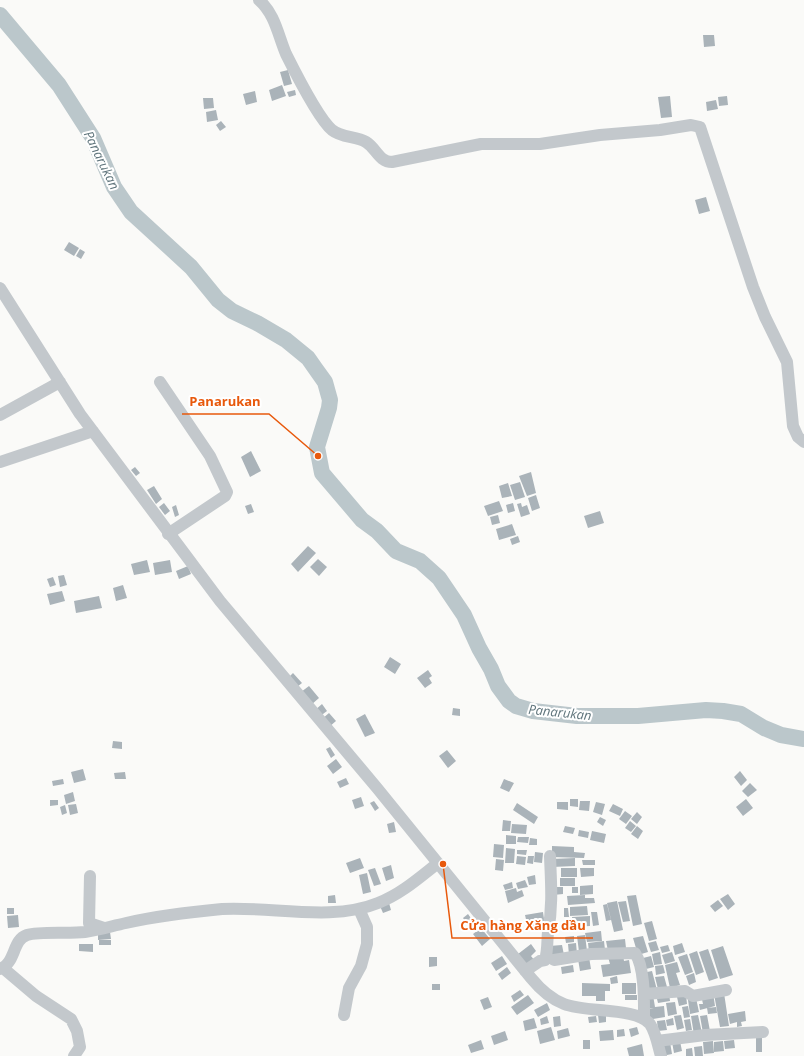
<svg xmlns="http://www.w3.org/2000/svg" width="804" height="1056" viewBox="0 0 804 1056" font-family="'Open Sans',sans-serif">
	<rect width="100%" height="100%" fill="#fafaf8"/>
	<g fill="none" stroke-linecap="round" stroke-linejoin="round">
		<path stroke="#bbc7cb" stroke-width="16" d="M 0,15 L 59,85 L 93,138 L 114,187 L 131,212 L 191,267 L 218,300 L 232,311 L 257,323 L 286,340 L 308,358 L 315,368 L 325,382 L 330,400 L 329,408 L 317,447 L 322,473 L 362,520 L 377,531 L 396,551 L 420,561 L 439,578 L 464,615 L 479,648 L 491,669 L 498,686 L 509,701 L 516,706 L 533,711 L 577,716 L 638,716 L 706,710 L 723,711 L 741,714 L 764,728 L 781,735 L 804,739"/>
	</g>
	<path fill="#aab3b9" d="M 703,35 L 714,35 L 715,46 L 704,47 Z
		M 288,70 L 292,84 L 284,86 L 280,72 Z
		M 282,85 L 286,96 L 272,101 L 269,90 Z
		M 295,90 L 296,95 L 289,97 L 287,92 Z
		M 255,91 L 257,102 L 246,105 L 243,94 Z
		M 670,96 L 672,117 L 661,118 L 658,97 Z
		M 727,96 L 728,105 L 719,106 L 718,97 Z
		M 203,98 L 213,98 L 214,108 L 204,109 Z
		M 716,100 L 718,109 L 707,111 L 706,102 Z
		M 216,110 L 218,120 L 207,122 L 206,112 Z
		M 221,121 L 226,127 L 220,131 L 216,125 Z
		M 706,197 L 710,211 L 699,214 L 695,200 Z
		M 69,242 L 79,248 L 74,256 L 64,250 Z
		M 80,249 L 85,252 L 81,259 L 76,256 Z
		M 251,451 L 261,471 L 250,477 L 241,457 Z
		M 135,467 L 140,473 L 136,476 L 131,470 Z
		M 531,472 L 536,493 L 527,496 L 519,476 Z
		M 520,482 L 525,497 L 515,500 L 510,485 Z
		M 508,483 L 512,496 L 502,498 L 499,486 Z
		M 154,486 L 162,499 L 156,504 L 147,490 Z
		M 536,495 L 540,508 L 532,511 L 528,498 Z
		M 499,501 L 503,511 L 488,516 L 484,506 Z
		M 164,503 L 170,511 L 165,515 L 159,507 Z
		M 513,503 L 515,511 L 508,513 L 506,505 Z
		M 521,503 L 522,507 L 527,505 L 530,514 L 521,517 L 517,504 Z
		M 251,504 L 254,512 L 248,514 L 245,506 Z
		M 176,505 L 179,515 L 175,517 L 172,507 Z
		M 600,511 L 604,523 L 588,528 L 584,516 Z
		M 498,515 L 500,523 L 492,525 L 490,517 Z
		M 512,524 L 516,535 L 499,540 L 496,529 Z
		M 518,536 L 520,542 L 512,545 L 510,539 Z
		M 308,546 L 316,553 L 298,572 L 291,564 Z
		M 318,559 L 327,567 L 319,576 L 310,567 Z
		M 147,560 L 150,572 L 134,575 L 131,564 Z
		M 170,560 L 172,572 L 155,575 L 153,563 Z
		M 188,566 L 191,574 L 179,579 L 176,571 Z
		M 64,575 L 67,585 L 60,587 L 58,576 Z
		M 53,577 L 56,585 L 50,587 L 47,579 Z
		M 123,585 L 127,598 L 116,601 L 113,588 Z
		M 62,591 L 65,601 L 50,605 L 47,594 Z
		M 99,596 L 102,608 L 76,613 L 74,601 Z
		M 390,657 L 401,664 L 395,674 L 384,667 Z
		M 428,670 L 432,676 L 429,678 L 432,683 L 425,688 L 417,678 Z
		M 293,673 L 302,683 L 297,687 L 289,677 Z
		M 309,686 L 319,698 L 311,705 L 301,692 Z
		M 322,704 L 327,711 L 319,717 L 314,711 Z
		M 453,708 L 460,709 L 460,716 L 452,715 Z
		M 329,713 L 336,721 L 329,727 L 322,719 Z
		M 365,714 L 375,733 L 365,737 L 356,719 Z
		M 113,741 L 122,742 L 122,749 L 112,748 Z
		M 330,747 L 335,755 L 331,758 L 326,749 Z
		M 447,750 L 456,761 L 448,768 L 439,756 Z
		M 336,759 L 342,767 L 333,774 L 327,766 Z
		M 83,769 L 86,780 L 74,783 L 71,772 Z
		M 740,771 L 747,780 L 741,786 L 734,777 Z
		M 125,772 L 126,779 L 115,779 L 114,773 Z
		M 346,778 L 349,784 L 340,788 L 337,782 Z
		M 63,779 L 64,784 L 53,786 L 52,781 Z
		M 504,779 L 514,783 L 509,792 L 500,788 Z
		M 750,783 L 757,790 L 748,797 L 742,791 Z
		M 73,792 L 75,801 L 66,804 L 64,795 Z
		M 361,797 L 364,806 L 355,809 L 352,800 Z
		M 570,799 L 578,799 L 578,807 L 570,806 Z
		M 746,799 L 753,808 L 743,816 L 736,807 Z
		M 50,800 L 58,800 L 58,805 L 50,806 Z
		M 374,801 L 379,808 L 375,811 L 370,803 Z
		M 580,801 L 590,801 L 589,811 L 579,810 Z
		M 557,802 L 568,802 L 568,810 L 557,809 Z
		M 596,802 L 605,804 L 602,815 L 593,812 Z
		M 517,803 L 538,817 L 534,824 L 513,810 Z
		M 76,804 L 78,813 L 70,815 L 68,805 Z
		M 613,804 L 623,809 L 620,816 L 609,811 Z
		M 65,805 L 67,813 L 62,815 L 60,807 Z
		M 625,811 L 632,816 L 626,824 L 619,819 Z
		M 637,812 L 642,817 L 637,824 L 631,819 Z
		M 600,817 L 606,820 L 603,826 L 597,822 Z
		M 503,820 L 511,821 L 510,831 L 502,831 Z
		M 630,821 L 636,826 L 631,832 L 625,828 Z
		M 394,822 L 396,832 L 389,833 L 387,824 Z
		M 512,824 L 527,825 L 526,834 L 511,833 Z
		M 565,826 L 575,828 L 573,834 L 563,832 Z
		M 637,826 L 643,831 L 638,839 L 631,834 Z
		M 579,830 L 589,832 L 588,838 L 578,836 Z
		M 592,831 L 606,834 L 604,843 L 590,840 Z
		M 506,835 L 516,836 L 516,844 L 506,844 Z
		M 518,837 L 529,837 L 528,843 L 517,842 Z
		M 530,838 L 537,839 L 537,845 L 529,845 Z
		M 494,844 L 504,845 L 503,858 L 493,857 Z
		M 552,846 L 574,847 L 574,852 L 585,853 L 584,858 L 552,857 Z
		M 506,848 L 515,849 L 514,863 L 505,863 Z
		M 517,850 L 527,850 L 526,855 L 517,854 Z
		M 535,852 L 543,853 L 542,863 L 534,862 Z
		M 517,856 L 526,857 L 525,865 L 516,864 Z
		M 528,856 L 534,856 L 533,864 L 527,863 Z
		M 360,858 L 364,868 L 350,873 L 346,863 Z
		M 575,858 L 575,866 L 552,867 L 552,859 Z
		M 496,859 L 504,860 L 503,871 L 495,870 Z
		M 582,860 L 595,860 L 595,865 L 583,865 Z
		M 391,865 L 394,878 L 386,881 L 382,868 Z
		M 375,868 L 381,884 L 374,886 L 368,870 Z
		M 561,868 L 577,868 L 577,877 L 561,877 Z
		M 580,868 L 594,868 L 594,876 L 581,877 Z
		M 367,873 L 371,892 L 363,894 L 359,875 Z
		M 535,875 L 536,884 L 529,885 L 527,877 Z
		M 560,878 L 575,878 L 575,886 L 560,886 Z
		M 525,880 L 528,887 L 518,889 L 516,883 Z
		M 512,882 L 513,888 L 505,890 L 503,885 Z
		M 593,885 L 593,894 L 580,895 L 580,886 Z
		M 553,887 L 563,887 L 563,894 L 553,895 Z
		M 572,887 L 578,887 L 578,893 L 572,893 Z
		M 516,888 L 517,892 L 522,890 L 524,896 L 508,903 L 505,891 Z
		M 728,894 L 735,904 L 728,910 L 720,899 Z
		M 335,895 L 336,903 L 328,903 L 328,896 Z
		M 585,895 L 585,898 L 594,898 L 595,903 L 568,905 L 567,896 Z
		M 636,895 L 642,924 L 633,926 L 627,896 Z
		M 718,900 L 723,906 L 715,912 L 710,906 Z
		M 617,901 L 623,930 L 614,932 L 607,903 Z
		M 626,901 L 630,921 L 623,922 L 618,902 Z
		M 389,903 L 391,910 L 383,913 L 380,906 Z
		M 607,904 L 611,920 L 606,921 L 603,905 Z
		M 587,906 L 588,915 L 570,916 L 570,907 Z
		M 7,908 L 14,908 L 14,914 L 7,914 Z
		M 564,908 L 568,908 L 569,917 L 564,917 Z
		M 543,912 L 545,926 L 528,928 L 525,915 Z
		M 591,912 L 597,912 L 599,925 L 593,926 Z
		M 468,914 L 475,924 L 470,928 L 463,918 Z
		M 18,915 L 19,927 L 8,928 L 7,916 Z
		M 590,916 L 590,926 L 573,927 L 572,917 Z
		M 652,921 L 657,939 L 649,941 L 644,923 Z
		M 481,928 L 490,939 L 482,946 L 473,934 Z
		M 601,931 L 602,941 L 587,942 L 585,933 Z
		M 110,932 L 111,939 L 98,940 L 98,933 Z
		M 585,935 L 587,951 L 579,952 L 577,936 Z
		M 574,936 L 574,942 L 566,943 L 565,937 Z
		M 643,936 L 648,952 L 638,955 L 633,938 Z
		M 625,939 L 626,948 L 608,951 L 606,941 Z
		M 99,940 L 111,940 L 111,945 L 99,945 Z
		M 604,941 L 605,950 L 589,952 L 588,943 Z
		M 656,941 L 659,950 L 651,952 L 648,943 Z
		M 576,943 L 577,954 L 569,955 L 568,944 Z
		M 682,943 L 685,952 L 675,955 L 673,946 Z
		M 79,944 L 93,944 L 93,952 L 79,951 Z
		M 531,944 L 536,951 L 531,956 L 535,961 L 527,966 L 518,954 Z
		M 562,945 L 564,955 L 551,957 L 549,946 Z
		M 668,945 L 670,951 L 662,953 L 660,947 Z
		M 723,946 L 733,975 L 720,979 L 711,950 Z
		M 708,949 L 718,978 L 709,981 L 699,952 Z
		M 697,951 L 704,972 L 696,975 L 689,954 Z
		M 660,952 L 662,964 L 654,965 L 652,954 Z
		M 672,952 L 675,961 L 665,964 L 662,955 Z
		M 687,954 L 693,972 L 685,975 L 678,957 Z
		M 623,955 L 624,961 L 629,960 L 631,973 L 603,977 L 601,965 L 610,964 L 608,957 Z
		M 502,956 L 507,964 L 496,971 L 491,963 Z
		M 651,956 L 654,967 L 642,970 L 639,959 Z
		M 429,957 L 437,957 L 437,966 L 429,967 Z
		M 589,957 L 591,969 L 580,971 L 578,959 Z
		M 677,962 L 680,972 L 676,973 L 680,985 L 670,988 L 665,965 Z
		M 573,965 L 574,972 L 562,974 L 561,967 Z
		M 663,965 L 665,973 L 656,975 L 655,966 Z
		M 507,967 L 511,973 L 502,980 L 498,974 Z
		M 652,971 L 657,990 L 647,992 L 642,973 Z
		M 694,973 L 696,982 L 689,985 L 686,976 Z
		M 617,976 L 618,983 L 611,984 L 610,978 Z
		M 664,976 L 667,987 L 658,989 L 655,977 Z
		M 582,983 L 610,984 L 610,991 L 605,991 L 605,1001 L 596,1001 L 596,996 L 582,996 Z
		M 622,983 L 636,983 L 636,994 L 622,994 Z
		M 432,984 L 440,984 L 440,990 L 432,990 Z
		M 520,990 L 524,995 L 514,1002 L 511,996 Z
		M 669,993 L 670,1001 L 658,1003 L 656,995 Z
		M 713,993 L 715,1006 L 700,1010 L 699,1004 L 703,1004 L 701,995 Z
		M 724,993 L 729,1026 L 720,1027 L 714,994 Z
		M 528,995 L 534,1003 L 517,1015 L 511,1007 Z
		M 625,995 L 637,995 L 637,1000 L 625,1000 Z
		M 653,995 L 655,1007 L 664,1006 L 665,1017 L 647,1020 L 645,1009 L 654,1008 L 647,1008 L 645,997 Z
		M 686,995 L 687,1004 L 679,1006 L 677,997 Z
		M 488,997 L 492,1007 L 484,1010 L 480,1000 Z
		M 696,998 L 699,1012 L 690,1014 L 688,1000 Z
		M 675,1002 L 677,1014 L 668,1016 L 666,1003 Z
		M 547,1003 L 550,1010 L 538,1017 L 534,1010 Z
		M 688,1006 L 690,1017 L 684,1018 L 682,1007 Z
		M 716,1007 L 717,1013 L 708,1014 L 707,1008 Z
		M 745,1011 L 746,1021 L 741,1022 L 742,1026 L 737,1027 L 737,1022 L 730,1024 L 728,1014 Z
		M 598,1015 L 606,1015 L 606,1022 L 599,1023 Z
		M 681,1015 L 684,1028 L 677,1030 L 674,1016 Z
		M 698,1015 L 702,1033 L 694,1035 L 691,1016 Z
		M 707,1015 L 710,1031 L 703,1033 L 700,1016 Z
		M 547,1016 L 549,1023 L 541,1025 L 540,1019 Z
		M 560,1016 L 561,1026 L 554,1027 L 553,1017 Z
		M 596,1016 L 597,1022 L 589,1023 L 588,1017 Z
		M 534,1018 L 537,1028 L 525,1031 L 523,1021 Z
		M 673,1018 L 674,1025 L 667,1026 L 666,1020 Z
		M 690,1019 L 692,1030 L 686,1031 L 684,1020 Z
		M 665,1020 L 667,1030 L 658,1031 L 657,1021 Z
		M 551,1027 L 555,1040 L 540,1044 L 537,1031 Z
		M 637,1027 L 639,1034 L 631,1037 L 629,1029 Z
		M 568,1028 L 570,1036 L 558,1039 L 557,1031 Z
		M 624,1029 L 625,1036 L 617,1037 L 617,1030 Z
		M 613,1030 L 614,1040 L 600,1041 L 599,1031 Z
		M 505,1031 L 508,1040 L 494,1045 L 491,1036 Z
		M 756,1037 L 762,1037 L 762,1052 L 756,1052 Z
		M 481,1040 L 484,1049 L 471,1053 L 468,1045 Z
		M 583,1040 L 590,1040 L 590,1049 L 583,1049 Z
		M 734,1040 L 735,1048 L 725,1049 L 724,1041 Z
		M 680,1041 L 682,1051 L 674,1053 L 672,1042 Z
		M 713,1041 L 714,1053 L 704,1054 L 703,1042 Z
		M 723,1041 L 724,1051 L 714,1052 L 714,1042 Z
		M 670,1042 L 672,1054 L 662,1056 L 659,1044 Z
		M 642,1044 L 644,1056 L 629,1056 L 627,1048 Z
		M 702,1046 L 703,1056 L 695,1056 L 694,1047 Z
		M 692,1048 L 693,1056 L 686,1056 L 686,1049 Z"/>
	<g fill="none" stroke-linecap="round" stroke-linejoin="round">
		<path stroke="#c3c8cc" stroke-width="12" d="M 259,0 C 275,14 278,35 286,54 C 294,70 319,119 332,130 C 342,138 356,136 366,142 C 376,148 379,162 392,162 L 481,144 L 540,144 L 600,135 L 660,130 L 691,125 L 700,127 L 753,287 L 765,317 L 787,362 L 793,426 L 798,437 L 804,442
			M 0,288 L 80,414 L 220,601 L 377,788 L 531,978 C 540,989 551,999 564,1004 C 586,1013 636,1007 650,1024 C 656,1033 658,1046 661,1056
			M 160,382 L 210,456 L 227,492 L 225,496 L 168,534
			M 0,415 L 60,382
			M 0,462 L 93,431
			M 90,876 L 89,923 L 104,928
			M 554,960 L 591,954 L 635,953 C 645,968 644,1001 644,1019
			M 3,968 L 36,996 L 71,1019 L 77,1031 L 80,1047 L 74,1056
			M 0,969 C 16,963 12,940 27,935 C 40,931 69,934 85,932 C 99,930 112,926 126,923 C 157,916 190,912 222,909 C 271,906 332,922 378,903 C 401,894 419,878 438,863
			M 525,971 L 540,961 L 545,960 C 548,950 547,941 548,932 C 553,905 551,883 550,856
			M 644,994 L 685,991 L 693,996 L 726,990
			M 344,1015 L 349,988 L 361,966 L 367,944 L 367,927 L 359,909
			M 657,1041 L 705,1035 L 763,1032"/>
	</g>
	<g text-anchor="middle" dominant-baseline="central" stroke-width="4" stroke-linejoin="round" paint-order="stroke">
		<g font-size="13" font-style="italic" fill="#60757c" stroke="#fff">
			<text transform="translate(102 160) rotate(64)">Panarukan</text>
			<text transform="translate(560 712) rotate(6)">Panarukan</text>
		</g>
	</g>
	<path fill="none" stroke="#e8590c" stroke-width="1.5" d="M318 456L269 414H182M443 864L452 938H593"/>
	<g fill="#e8590c" stroke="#fff" stroke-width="1.5">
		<circle cx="318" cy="456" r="4"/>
		<circle cx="443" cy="864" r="4"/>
	</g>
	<g font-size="13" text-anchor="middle" font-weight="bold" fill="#e8590c" stroke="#fff" stroke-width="4" stroke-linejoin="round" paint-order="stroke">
		<text x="225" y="406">Panarukan</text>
		<text x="523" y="930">Cửa hàng Xăng dầu</text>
	</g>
</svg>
